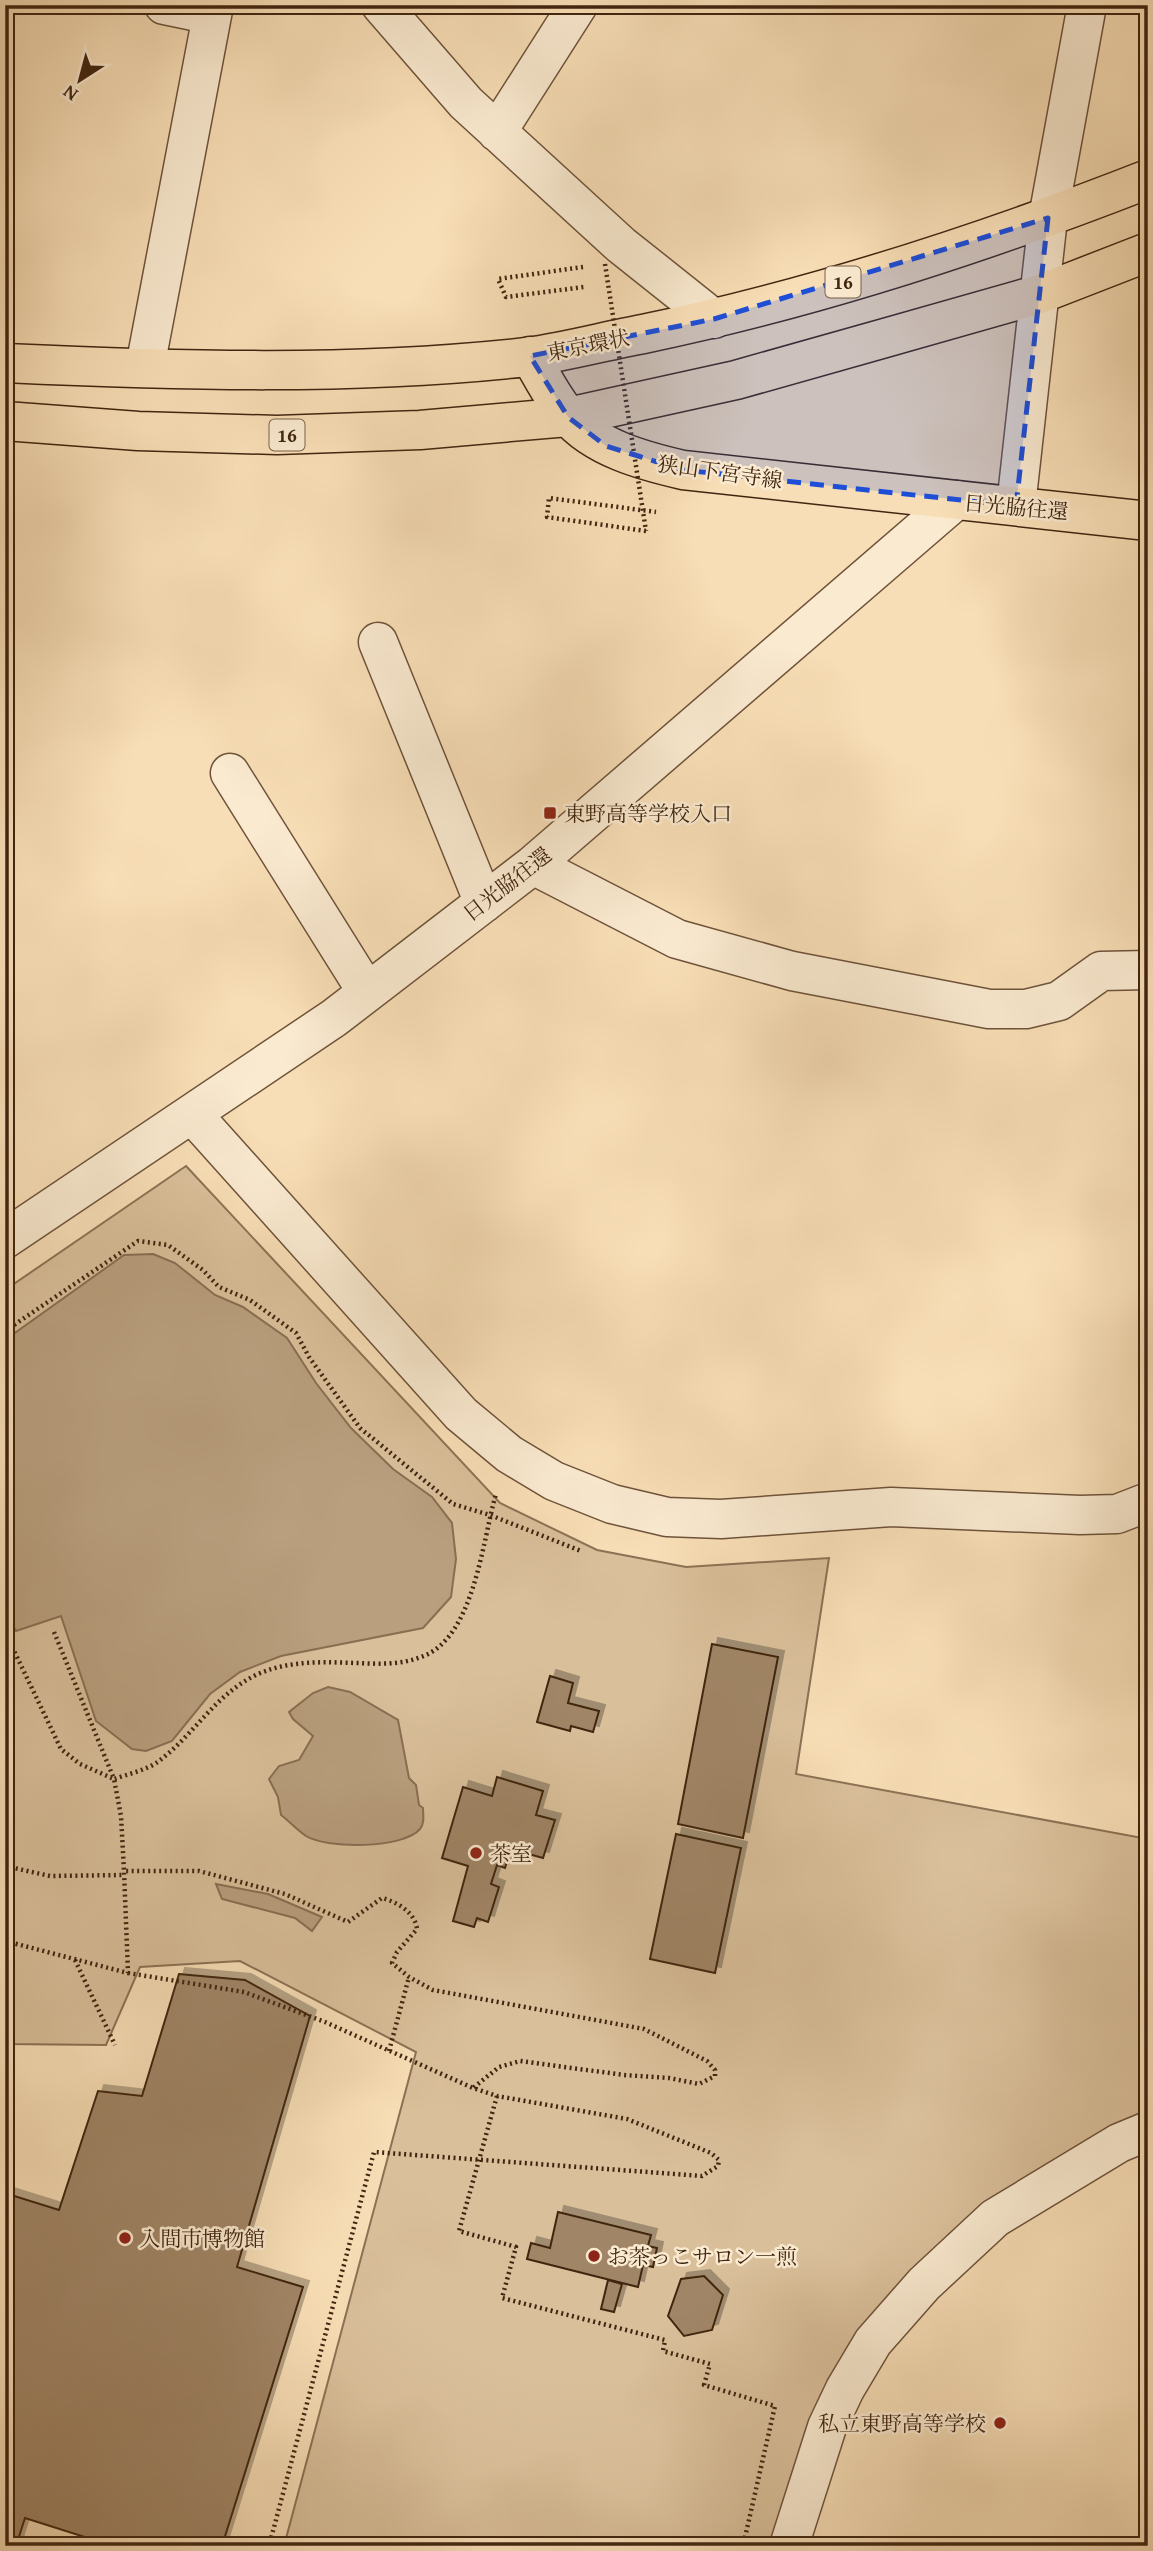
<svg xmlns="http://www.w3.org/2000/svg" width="1153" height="2551" viewBox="0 0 1153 2551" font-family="'Gentium Book Plus','Noto Serif JP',serif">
	<defs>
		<filter id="shadow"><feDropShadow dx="6" dy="-6" stdDeviation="0" flood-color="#0004"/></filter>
	</defs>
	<rect width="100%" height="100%" fill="#f8deb6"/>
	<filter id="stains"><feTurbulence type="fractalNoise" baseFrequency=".00286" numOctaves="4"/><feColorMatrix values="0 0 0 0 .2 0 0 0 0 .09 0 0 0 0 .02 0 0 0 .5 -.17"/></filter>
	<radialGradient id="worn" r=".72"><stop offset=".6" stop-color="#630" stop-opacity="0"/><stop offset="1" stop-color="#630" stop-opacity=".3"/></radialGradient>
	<path fill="#d9bf9a" stroke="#8c7255" stroke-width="2" d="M 186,1166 L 500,1503 L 597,1550 L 686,1567 L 829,1558 L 796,1774 L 1148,1839 L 1148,2119 L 863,2338 L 779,2546 L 284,2546 L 416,2052 L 240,1961 L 140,1967 L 106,2045 L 5,2044 L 5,1290 Z"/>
	<path fill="#b99f7e" stroke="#896e52" stroke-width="2" d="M 153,1254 L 175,1263 L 215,1295 L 243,1307 L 287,1338 L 316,1383 L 351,1428 L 393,1469 L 432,1497 L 452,1523 L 456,1559 L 451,1597 L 423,1628 L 281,1656 L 240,1672 L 210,1694 L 172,1741 L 146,1751 L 132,1749 L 96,1721 L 61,1616 L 16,1631 L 5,1610 L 5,1340 L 124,1255 Z
		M 328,1687 L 350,1692 L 398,1720 L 409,1778 L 416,1785 L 419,1805 L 423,1808 C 423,1815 425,1823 420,1829 C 403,1849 327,1849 306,1836 C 297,1830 289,1821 281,1815 L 278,1797 L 269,1779 L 279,1766 L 299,1760 L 313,1736 L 293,1719 L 289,1712 L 313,1693 Z
		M 216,1884 L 268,1894 L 322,1917 L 312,1931 L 295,1918 L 222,1899 Z"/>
	<path fill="#a08566" stroke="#402510" stroke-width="2" filter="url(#shadow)" d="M 712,1644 L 778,1657 L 743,1838 L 678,1824 Z
		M 550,1676 L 573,1683 L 568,1703 L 599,1711 L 593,1732 L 571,1726 L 570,1731 L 537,1722 Z
		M 497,1777 L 543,1791 L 536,1815 L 555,1820 L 543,1858 L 511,1849 L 505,1868 L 497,1865 L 491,1884 L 499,1887 L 488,1922 L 477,1918 L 474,1927 L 453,1921 L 468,1866 L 442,1858 L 463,1787 L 492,1796 Z
		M 676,1834 L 741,1848 L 715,1973 L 650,1959 Z
		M 179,1974 L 245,1980 L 310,2016 L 237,2267 L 303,2287 L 222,2546 L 113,2546 L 25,2518 L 16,2546 L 5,2546 L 5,2193 L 59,2210 L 98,2091 L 142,2096 Z
		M 558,2212 L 651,2235 L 648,2246 L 657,2248 L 653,2267 L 643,2265 L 638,2287 L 527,2259 L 531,2243 L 550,2248 Z
		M 704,2276 L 723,2295 L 712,2330 L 684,2336 L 668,2316 L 681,2279 Z
		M 608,2280 L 622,2284 L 614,2312 L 601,2309 Z"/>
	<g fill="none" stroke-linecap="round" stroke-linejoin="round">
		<g stroke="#6e533a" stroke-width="41">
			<path id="minor" d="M 164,5 L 212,15
				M 381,5 L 466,103 L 621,245 L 714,319
				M 497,132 L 578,5
				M 145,367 L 214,5
				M 1016,506 L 1048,218 L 1087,5
				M 378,642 L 484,903
				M 230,773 L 367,992
				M 533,865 L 677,939 L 792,971 L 989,1009 L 1026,1009 L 1059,1001 L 1101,971 L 1148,970
				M 193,1115 L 461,1414 L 509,1454 L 554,1481 L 612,1504 L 667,1517 L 721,1519 L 891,1507 L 1080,1515 L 1117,1514 L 1148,1502
				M 5,1239 L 334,1018 L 533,865 L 956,500
				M 789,2546 L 827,2427 L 845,2389 L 873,2342 L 924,2284 L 995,2218 L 1119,2143 L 1148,2131"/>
		</g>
		<g stroke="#402510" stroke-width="41">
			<path id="major" d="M 530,356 C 542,376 553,399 568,416 C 595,448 644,461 683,470 L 1148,521"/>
		</g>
		<g stroke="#402510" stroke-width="41">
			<path id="highway" d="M 5,363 C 179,371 354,376 527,357 C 566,352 605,341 643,334 C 812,299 987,242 1148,179
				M 5,421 L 138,431 L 277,435 L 420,430 L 568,417 L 736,380 L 885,338 L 1040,294 L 1148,252"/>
		</g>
		<path stroke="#402510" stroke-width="4.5" stroke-dasharray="2 3.5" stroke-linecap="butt" d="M 583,267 L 498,279 L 506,297 L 584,287
			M 646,531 L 547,517 L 549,498 L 656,512
			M 5,1331 L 138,1241 L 168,1245 L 203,1270 L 219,1287 L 250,1300 L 296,1333 L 309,1357 L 360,1428 L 453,1504 L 490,1515 L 581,1551
			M 5,1632 L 61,1749 L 80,1764 L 114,1779 L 121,1816 L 124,1871 L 199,1871 L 285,1894 L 348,1922 L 382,1898 C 397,1902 415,1912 417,1929 L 397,1952 L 392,1963 L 409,1977 L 433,1990 L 644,2029 L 707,2061 L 715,2070 L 715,2076 L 699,2084 L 669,2078 L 624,2075 L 520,2061 L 499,2067 L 473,2088 L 497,2096 L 627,2119 L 711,2153 L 719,2160 L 718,2166 L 702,2176 L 374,2152 L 269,2546
			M 54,1632 L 114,1779 C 128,1774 147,1770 159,1761 C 195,1734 215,1694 258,1674 C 290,1660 324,1662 357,1663 C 379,1664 400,1665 421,1657 C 474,1639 482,1542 496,1494
			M 5,1866 L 50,1876 L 124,1875
			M 5,1941 L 128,1973 L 124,1871
			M 75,1960 L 115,2045
			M 128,1973 L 244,1992 L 325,2022 L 473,2088
			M 389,2051 L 409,1977
			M 497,2096 L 459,2231 L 516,2247 L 502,2298 L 665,2340 L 663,2351 L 710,2364 L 704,2385 L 775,2406 L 743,2546"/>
		<use href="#minor" stroke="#faead0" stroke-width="38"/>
		<use href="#major" stroke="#f8deb6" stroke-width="38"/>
		<use href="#highway" stroke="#f8deb6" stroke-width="38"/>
		<path stroke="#402510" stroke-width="4.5" stroke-dasharray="2 3.5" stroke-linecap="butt" d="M 605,264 L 646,531"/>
	</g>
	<path fill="#1d4ed8" fill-opacity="0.2" stroke="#1d4ed8" stroke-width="5" stroke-dasharray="14 9" stroke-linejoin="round" d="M 1048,218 L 1016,506 L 683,470 L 606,446 L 568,417 L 530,356 L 714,319 Z"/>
	<g fill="#8f2418" stroke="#faead0" stroke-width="2.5">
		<rect x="543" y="806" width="14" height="14" rx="3.5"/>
		<circle cx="476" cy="1853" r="7"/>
		<circle cx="125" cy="2238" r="7"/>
		<circle cx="594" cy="2256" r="7"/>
		<circle cx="1000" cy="2423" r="7"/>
	</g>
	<g text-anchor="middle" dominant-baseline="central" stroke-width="5" stroke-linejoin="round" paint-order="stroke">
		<g fill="#faead0" stroke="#78604a" stroke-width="2">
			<rect x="825.5" y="266.5" width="35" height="31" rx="5"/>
			<rect x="269.5" y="419.5" width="35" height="31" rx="5"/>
		</g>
		<g font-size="19" font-weight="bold" fill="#402510">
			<text x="843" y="282">16</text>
			<text x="287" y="435">16</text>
		</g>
		<g font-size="21" fill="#402510" stroke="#faead0">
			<text transform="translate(588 345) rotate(-11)">東京環状</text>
			<text transform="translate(720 472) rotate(8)">狭山下宮寺線</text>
			<text transform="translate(1016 507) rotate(5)">日光脇往還</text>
			<text transform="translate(507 884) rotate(-38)">日光脇往還</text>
		</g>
		<g font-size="21" fill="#402510" stroke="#faead0" text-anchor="start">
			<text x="564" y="813">東野高等学校入口</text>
			<text x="490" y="1853">茶室</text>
			<text x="139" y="2238">入間市博物館</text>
			<text x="608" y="2256">お茶っこサロン一煎</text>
			<text x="986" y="2423" text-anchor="end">私立東野高等学校</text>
		</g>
	</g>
	<rect width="1153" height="2551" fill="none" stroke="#f8deb6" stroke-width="28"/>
	<rect x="7" y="7" width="1139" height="2537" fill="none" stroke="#402510" stroke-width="3.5"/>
	<rect x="14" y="14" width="1125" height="2523" fill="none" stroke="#402510" stroke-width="2"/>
	<g transform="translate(80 80) rotate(216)" stroke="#faead0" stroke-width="5" paint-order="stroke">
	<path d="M0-5L12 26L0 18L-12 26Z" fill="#402510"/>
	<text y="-10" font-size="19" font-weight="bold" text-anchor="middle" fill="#402510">N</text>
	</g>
	<rect width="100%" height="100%" filter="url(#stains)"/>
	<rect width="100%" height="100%" fill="url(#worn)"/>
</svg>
